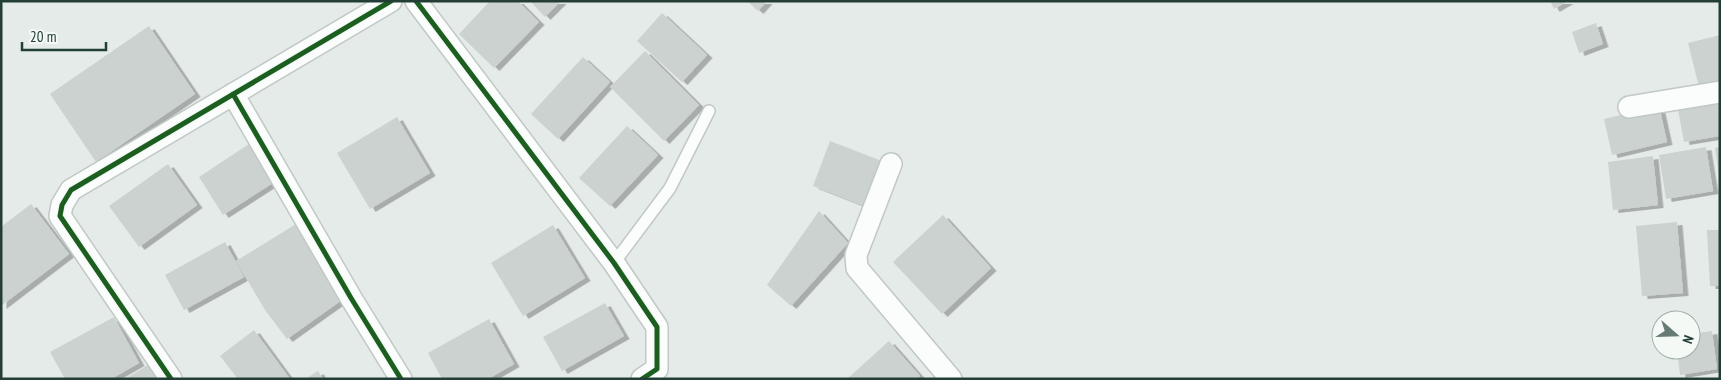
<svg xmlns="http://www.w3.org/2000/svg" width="1721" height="380" viewBox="0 0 1721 380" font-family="'PT Sans Narrow',sans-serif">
	<defs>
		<filter id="shadow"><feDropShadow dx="5.5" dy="3" stdDeviation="0" flood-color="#0004"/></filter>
	</defs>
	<rect width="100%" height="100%" fill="#e5ebe8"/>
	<path fill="#ccd2cf" filter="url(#shadow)" d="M 490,1 L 518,1 L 539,22 L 494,68 L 459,34 Z
		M 530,1 L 561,1 L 545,17 Z
		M 747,1 L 767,1 L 758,11 Z
		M 1550,1 L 1568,1 L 1554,9 Z
		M 662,13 L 707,55 L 682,82 L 637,41 Z
		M 1596,23 L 1603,44 L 1579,53 L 1572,32 Z
		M 149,26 L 195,94 L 96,162 L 50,94 Z
		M 1720,35 L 1720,86 L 1700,91 L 1688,43 Z
		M 645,51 L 699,105 L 664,141 L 610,87 Z
		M 583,57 L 610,82 L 558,139 L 531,114 Z
		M 1720,96 L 1720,136 L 1684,142 L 1677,104 Z
		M 1659,106 L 1667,142 L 1612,155 L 1604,119 Z
		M 397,117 L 430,173 L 370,209 L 337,153 Z
		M 627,126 L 658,155 L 610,206 L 579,178 Z
		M 255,140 L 279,179 L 223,215 L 199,177 Z
		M 830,141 L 882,161 L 864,206 L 813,186 Z
		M 1706,147 L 1713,191 L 1666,199 L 1659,155 Z
		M 1720,147 L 1720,176 L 1719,176 L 1715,148 Z
		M 1653,156 L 1658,205 L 1613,210 L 1608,162 Z
		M 168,164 L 197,205 L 139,247 L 109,206 Z
		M 31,204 L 69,254 L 1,306 L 1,227 Z
		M 819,211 L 848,243 L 791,306 L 767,285 Z
		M 943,215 L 991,268 L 942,314 L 893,262 Z
		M 301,221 L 346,297 L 287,339 L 265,310 L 236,261 Z
		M 1677,222 L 1683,293 L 1642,296 L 1636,226 Z
		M 553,225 L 585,278 L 523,316 L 491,263 Z
		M 1707,230 L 1720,230 L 1720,286 L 1710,286 Z
		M 225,242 L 244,277 L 184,310 L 165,275 Z
		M 605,303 L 624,336 L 562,371 L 543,337 Z
		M 114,317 L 139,363 L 111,379 L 65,379 L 50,352 Z
		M 489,319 L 514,364 L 488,379 L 442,379 L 428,353 Z
		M 254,330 L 290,379 L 238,379 L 220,356 Z
		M 1712,331 L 1717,369 L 1680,375 L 1677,350 L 1691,350 L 1691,334 Z
		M 889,341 L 920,376 L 916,379 L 847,379 Z
		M 156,360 L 167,379 L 125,379 Z
		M 318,371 L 323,379 L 305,379 Z"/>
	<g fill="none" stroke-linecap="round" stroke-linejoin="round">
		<g stroke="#c2c8c5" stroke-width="14">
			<path id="lane" d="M 614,263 L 670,188 L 709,111"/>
		</g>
		<g stroke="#c2c8c5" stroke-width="24">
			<path id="street" d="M 416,1 L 614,263 L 657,327 L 657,369 L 642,379
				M 233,94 L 351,298 L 401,379
				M 1629,107 L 1720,92
				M 891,164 L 856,255 L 857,268 L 951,379
				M 171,379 L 60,216 L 62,205 L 71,190 L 391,1"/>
		</g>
		<use href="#lane" stroke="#fbfcfc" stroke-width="11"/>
		<use href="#street" stroke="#fbfcfc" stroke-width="21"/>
		<g stroke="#f4f9f6" stroke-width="8">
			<path id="cycleway" d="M 416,1 L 614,263 L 657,327 L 657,369 L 642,379
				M 233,94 L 351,298 L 401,379
				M 171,379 L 60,216 L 62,205 L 71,190 L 391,1"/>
		</g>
		<use href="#cycleway" stroke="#1b5e20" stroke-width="5"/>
	</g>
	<rect width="1721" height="380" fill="none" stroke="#223e36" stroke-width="5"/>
	<g transform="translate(1676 335) rotate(110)"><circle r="24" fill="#f4f9f6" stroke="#a0aea9"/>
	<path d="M0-4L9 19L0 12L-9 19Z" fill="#667b74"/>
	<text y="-8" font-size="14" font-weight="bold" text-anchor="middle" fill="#223e36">N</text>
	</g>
	<path d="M22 42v8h84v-8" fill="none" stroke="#223e36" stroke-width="2.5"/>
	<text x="30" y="42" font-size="15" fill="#223e36" stroke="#f4f9f6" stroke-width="4" paint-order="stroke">20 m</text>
</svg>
